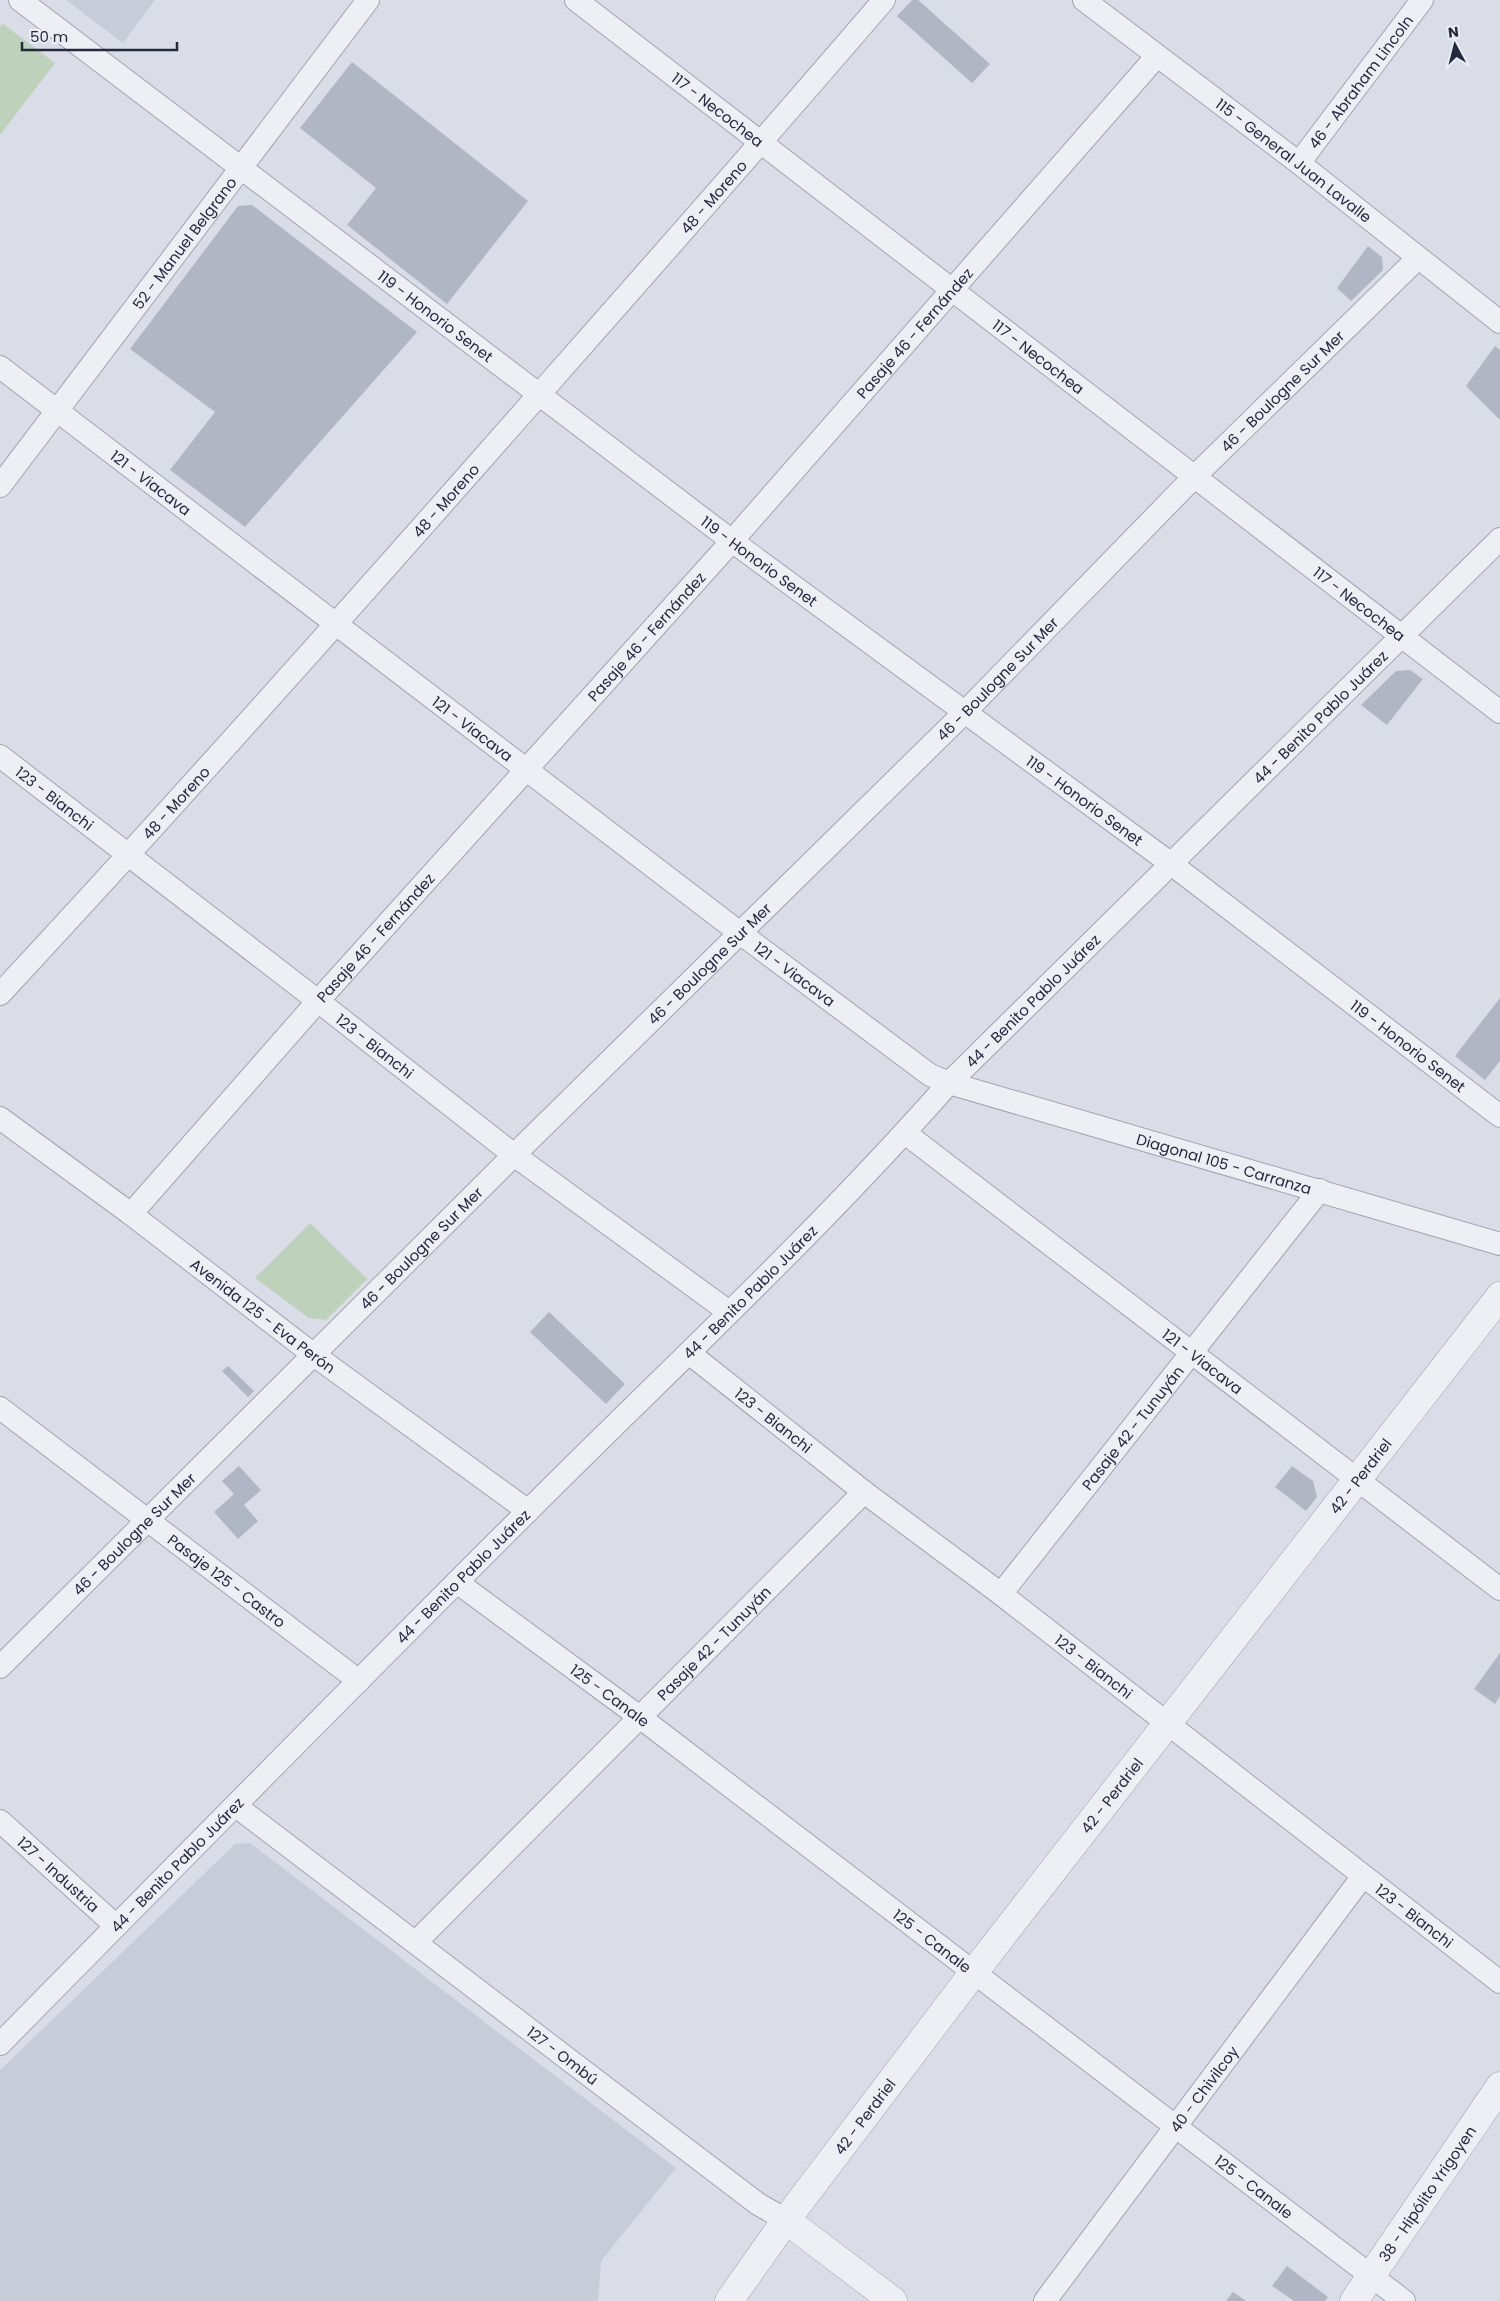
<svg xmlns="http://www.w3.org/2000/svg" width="1500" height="2301" viewBox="0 0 1500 2301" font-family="Poppins,sans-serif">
	<rect width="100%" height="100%" fill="#dadde7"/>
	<path fill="#c8ccd9" d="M 66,0 L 155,0 L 123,43 Z
		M 250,1843 L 676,2168 L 601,2261 L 598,2301 L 0,2301 L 0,2070 L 235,1844 Z"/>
	<path fill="#bdd1bb" d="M 3,24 L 55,63 L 0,135 L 0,27 Z
		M 310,1223 L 367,1279 L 326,1320 L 309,1318 L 255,1278 Z"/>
	<path fill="#b1b6c4" d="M 912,0 L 918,0 L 990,64 L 972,83 L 897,16 Z
		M 352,62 L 528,201 L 447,304 L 347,225 L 376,188 L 300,128 Z
		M 252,205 L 417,332 L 245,527 L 170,470 L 215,412 L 130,349 L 238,206 Z
		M 1368,246 L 1382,257 L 1383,270 L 1351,301 L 1337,288 Z
		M 1495,346 L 1500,350 L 1500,420 L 1466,386 Z
		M 1410,670 L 1423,679 L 1387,725 L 1361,705 L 1396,671 Z
		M 1500,998 L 1500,1061 L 1485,1080 L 1455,1056 Z
		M 549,1312 L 625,1384 L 606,1404 L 530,1332 Z
		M 228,1366 L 254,1391 L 248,1397 L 222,1371 Z
		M 239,1466 L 261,1490 L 244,1505 L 258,1521 L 238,1539 L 214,1512 L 234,1494 L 222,1481 Z
		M 1292,1466 L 1313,1481 L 1317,1497 L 1306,1511 L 1275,1487 Z
		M 1500,1653 L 1500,1696 L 1495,1704 L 1474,1689 Z
		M 1287,2266 L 1328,2297 L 1325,2301 L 1294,2301 L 1272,2286 Z
		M 1233,2292 L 1246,2301 L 1226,2301 Z"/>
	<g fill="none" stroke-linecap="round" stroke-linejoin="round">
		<g stroke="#a0a3b1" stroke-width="24">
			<g id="minor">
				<path id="s1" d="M 20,0 L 732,541 L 1170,863 L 1500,1116"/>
				<path id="s2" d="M 576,0 L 1500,712"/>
				<path id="s3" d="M 1084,0 L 1299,163 L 1500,322"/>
				<path id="s4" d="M 1299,163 L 1422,0"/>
				<path id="s5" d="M 0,367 L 740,933 L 930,1075 L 949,1083 L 1500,1244"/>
				<path id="s6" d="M 0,486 L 368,0"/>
				<path id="s7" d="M 0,756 L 318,1001 L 514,1155 L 729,1312"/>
				<path id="s8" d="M 0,994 C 164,818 324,638 483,458 C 617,306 752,154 884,0"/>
				<path id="s9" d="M 0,1118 L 131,1214 L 314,1355 L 528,1511"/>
				<path id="s10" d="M 905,1133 L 1500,1589"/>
				<path id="s11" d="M 131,1214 L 318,1001 L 732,541 L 1157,56"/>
				<path id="s12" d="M 689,1353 L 864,1492 L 1001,1594 L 1500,1982"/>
				<path id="s13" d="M 0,1408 L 359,1681"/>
				<path id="s14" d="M 458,1583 L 641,1718 L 1404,2301"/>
				<path id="s15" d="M 1001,1594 L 1320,1190"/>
				<path id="s16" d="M 0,1667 L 514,1155 L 965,712 L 1194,477 L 1417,259"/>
				<path id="s17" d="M 236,1806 L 758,2204 L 786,2220"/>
				<path id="s18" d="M 0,1821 L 116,1926"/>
				<path id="s19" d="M 416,1942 L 864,1492"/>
				<path id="s20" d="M 0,2044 C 176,1865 352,1686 530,1509 C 671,1368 818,1232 949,1083 L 1500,539"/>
				<path id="s21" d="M 1045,2301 L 1363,1876"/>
			</g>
		</g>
		<g stroke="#a0a3b1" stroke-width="29">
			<g id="tertiary">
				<path d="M 786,2220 L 893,2301"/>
				<path id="s22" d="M 729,2301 L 786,2220 L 974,1972 L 1500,1296"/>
				<path id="s23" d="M 1354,2301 L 1500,2086"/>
			</g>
		</g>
		<use href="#minor" stroke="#edeff5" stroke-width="22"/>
		<use href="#tertiary" stroke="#edeff5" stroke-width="28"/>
	</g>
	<g text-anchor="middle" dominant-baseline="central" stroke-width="4" stroke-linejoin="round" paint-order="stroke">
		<g font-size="15" fill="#24293d" stroke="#eaedf4">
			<text stroke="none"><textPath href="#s4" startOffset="102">46 - Abraham Lincoln</textPath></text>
			<text stroke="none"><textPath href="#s2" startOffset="179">117 - Necochea</textPath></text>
			<text stroke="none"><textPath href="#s3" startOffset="264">115 - General Juan Lavalle</textPath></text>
			<text stroke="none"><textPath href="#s8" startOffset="1070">48 - Moreno</textPath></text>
			<text stroke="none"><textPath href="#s6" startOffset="305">52 - Manuel Belgrano</textPath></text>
			<text stroke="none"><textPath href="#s1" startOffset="522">119 - Honorio Senet</textPath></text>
			<text stroke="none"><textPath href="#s11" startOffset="1179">Pasaje 46 - Fernández</textPath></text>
			<text stroke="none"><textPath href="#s2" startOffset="584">117 - Necochea</textPath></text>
			<text stroke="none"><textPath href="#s16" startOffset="1809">46 - Boulogne Sur Mer</textPath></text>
			<text stroke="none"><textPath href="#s5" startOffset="190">121 - Viacava</textPath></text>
			<text stroke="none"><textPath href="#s8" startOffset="665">48 - Moreno</textPath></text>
			<text stroke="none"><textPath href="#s1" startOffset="928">119 - Honorio Senet</textPath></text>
			<text stroke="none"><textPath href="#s2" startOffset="989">117 - Necochea</textPath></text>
			<text stroke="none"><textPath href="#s11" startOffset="774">Pasaje 46 - Fernández</textPath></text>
			<text stroke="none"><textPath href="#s16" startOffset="1404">46 - Boulogne Sur Mer</textPath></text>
			<text stroke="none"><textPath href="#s20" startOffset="1872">44 - Benito Pablo Juárez</textPath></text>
			<text stroke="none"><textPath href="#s5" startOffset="595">121 - Viacava</textPath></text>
			<text stroke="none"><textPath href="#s7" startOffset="69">123 - Bianchi</textPath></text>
			<text stroke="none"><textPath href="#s1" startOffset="1332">119 - Honorio Senet</textPath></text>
			<text stroke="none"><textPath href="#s8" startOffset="260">48 - Moreno</textPath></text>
			<text stroke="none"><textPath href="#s11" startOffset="369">Pasaje 46 - Fernández</textPath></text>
			<text stroke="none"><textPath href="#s16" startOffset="999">46 - Boulogne Sur Mer</textPath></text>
			<text stroke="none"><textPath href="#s5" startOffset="1000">121 - Viacava</textPath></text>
			<text stroke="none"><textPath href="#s20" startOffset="1468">44 - Benito Pablo Juárez</textPath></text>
			<text stroke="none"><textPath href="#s7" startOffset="474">123 - Bianchi</textPath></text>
			<text stroke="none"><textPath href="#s1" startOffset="1738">119 - Honorio Senet</textPath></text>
			<text stroke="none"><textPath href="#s5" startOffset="1476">Diagonal 105 - Carranza</textPath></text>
			<text stroke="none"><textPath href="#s16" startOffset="594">46 - Boulogne Sur Mer</textPath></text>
			<text stroke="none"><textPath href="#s20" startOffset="1062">44 - Benito Pablo Juárez</textPath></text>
			<text stroke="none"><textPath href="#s9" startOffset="329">Avenida 125 - Eva Perón</textPath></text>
			<text stroke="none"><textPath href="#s10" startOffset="375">121 - Viacava</textPath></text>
			<text stroke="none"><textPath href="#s12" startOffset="108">123 - Bianchi</textPath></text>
			<text stroke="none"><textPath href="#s15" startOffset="212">Pasaje 42 - Tunuyán</textPath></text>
			<text stroke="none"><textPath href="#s22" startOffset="1039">42 - Perdriel</textPath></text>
			<text stroke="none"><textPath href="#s16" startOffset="189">46 - Boulogne Sur Mer</textPath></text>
			<text stroke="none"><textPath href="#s20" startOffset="658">44 - Benito Pablo Juárez</textPath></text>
			<text stroke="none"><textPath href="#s13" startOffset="285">Pasaje 125 - Castro</textPath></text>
			<text stroke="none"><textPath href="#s19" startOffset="422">Pasaje 42 - Tunuyán</textPath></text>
			<text stroke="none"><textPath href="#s12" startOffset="512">123 - Bianchi</textPath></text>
			<text stroke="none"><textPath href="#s14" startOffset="189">125 - Canale</textPath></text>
			<text stroke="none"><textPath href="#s22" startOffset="634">42 - Perdriel</textPath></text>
			<text stroke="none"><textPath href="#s20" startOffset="252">44 - Benito Pablo Juárez</textPath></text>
			<text stroke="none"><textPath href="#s18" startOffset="79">127 - Industria</textPath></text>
			<text stroke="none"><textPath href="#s12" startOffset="918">123 - Bianchi</textPath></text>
			<text stroke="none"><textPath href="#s14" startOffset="594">125 - Canale</textPath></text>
			<text stroke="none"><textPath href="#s17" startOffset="411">127 - Ombú</textPath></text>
			<text stroke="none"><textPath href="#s21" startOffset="265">40 - Chivilcoy</textPath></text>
			<text stroke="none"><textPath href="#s22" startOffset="229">42 - Perdriel</textPath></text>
			<text stroke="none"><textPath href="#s14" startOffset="999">125 - Canale</textPath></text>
			<text stroke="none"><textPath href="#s23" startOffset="130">38 - Hipólito Yrigoyen</textPath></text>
		</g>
	</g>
	<g transform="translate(1455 45) rotate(353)" stroke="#eaedf4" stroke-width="4" paint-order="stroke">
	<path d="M0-4L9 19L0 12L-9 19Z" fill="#24293d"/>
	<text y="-8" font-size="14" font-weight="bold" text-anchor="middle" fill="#24293d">N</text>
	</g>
	<path d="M22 42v8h155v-8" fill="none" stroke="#24293d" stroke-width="2.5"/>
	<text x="30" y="42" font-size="15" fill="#24293d" stroke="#eaedf4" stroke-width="4" paint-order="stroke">50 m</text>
</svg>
